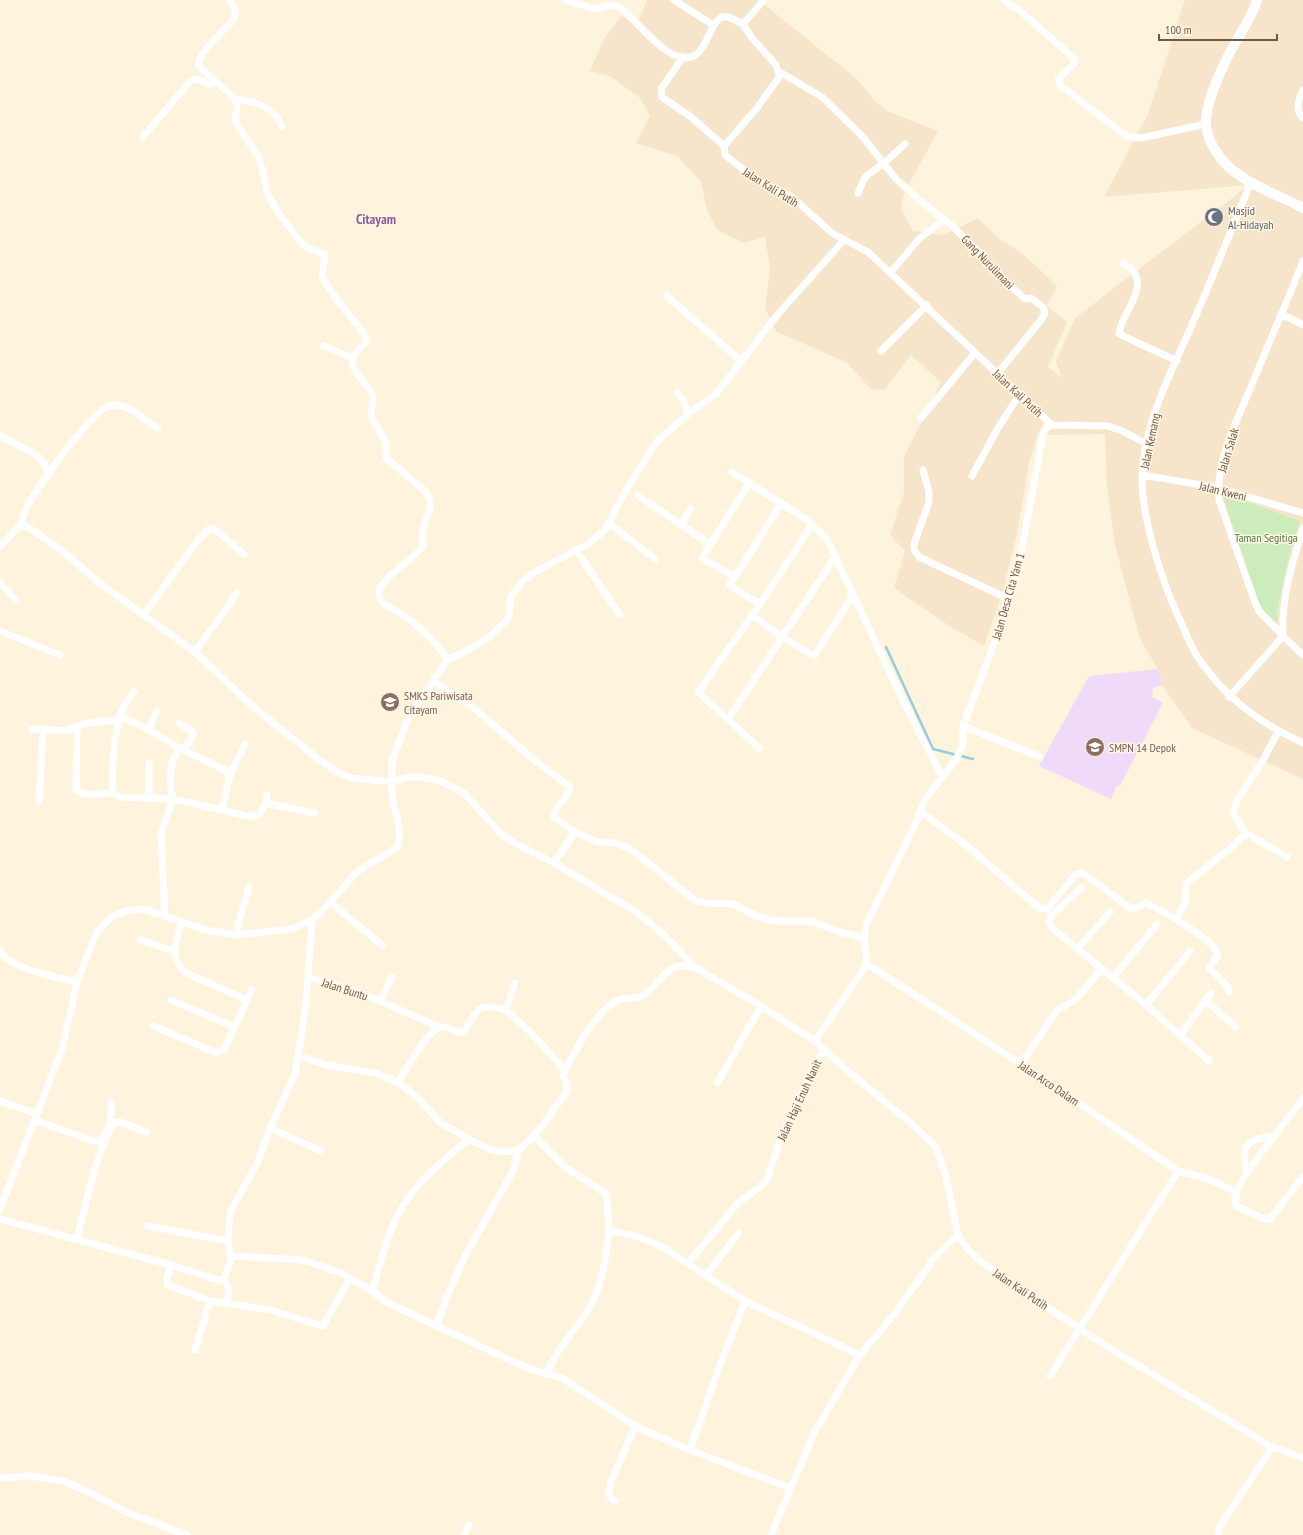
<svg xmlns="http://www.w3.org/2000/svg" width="1303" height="1535" viewBox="0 0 1303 1535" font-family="'PT Sans Narrow',sans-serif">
	<rect width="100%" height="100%" fill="#fef3dd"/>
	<path fill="#f6e5cb" d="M 647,0 L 756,0 L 761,2 L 858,80 L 873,99 L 887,111 L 938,131 L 904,193 L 901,209 L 913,231 L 943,235 L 978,218 L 997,237 L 1024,255 L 1057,286 L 1047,306 L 1067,322 L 1048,367 L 1061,377 L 1056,361 L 1075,318 L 1249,185 L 1104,197 L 1148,114 L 1185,0 L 1303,0 L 1303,779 L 1192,728 L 1162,685 L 1158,669 L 1140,639 L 1115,545 L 1107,487 L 1105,434 L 1044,435 L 1048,422 L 1045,421 L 1037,435 L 1029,464 L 1017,534 L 1002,594 L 984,646 L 951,627 L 894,588 L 905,551 L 890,535 L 904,492 L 904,457 L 941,382 L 911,355 L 884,390 L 871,389 L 846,362 L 777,332 L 765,309 L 770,268 L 765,237 L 744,243 L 717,230 L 707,210 L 701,182 L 677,156 L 636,143 L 650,116 L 640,98 L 610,76 L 590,71 L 604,39 L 621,16 L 637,24 Z"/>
	<path fill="#f0dafa" d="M 1158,669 L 1162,685 L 1153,688 L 1152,697 L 1163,703 L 1120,786 L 1117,785 L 1111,799 L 1039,766 L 1089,676 Z"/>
	<path fill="#ccecbb" d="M 1223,495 L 1229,495 L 1300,521 L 1289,554 L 1277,611 L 1278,620 L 1276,622 L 1259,607 Z"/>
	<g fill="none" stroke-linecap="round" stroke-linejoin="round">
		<path stroke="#96cddb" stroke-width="2.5" d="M 886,647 L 933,749 L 973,759"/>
		<path stroke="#fff" stroke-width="7" d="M 565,0 L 595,9 L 612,5 L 620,7 C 636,19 674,74 698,53 C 709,43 709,26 721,17 L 729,17 L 743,24
			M 674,0 L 713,25
			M 764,0 L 743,24 L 752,38 L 776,65 L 779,77 L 757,108 L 724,146 L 725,155 L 757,180 L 792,197 L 832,233 L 868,252 L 1052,425
			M 1004,0 L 1019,10 L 1075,59 L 1074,64 L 1058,79 L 1061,86 L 1128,137 L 1141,138 L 1206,124
			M 683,57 L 661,89 L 662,97 L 691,117 L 724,146
			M 778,71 L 822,97 L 863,137 L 896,179 L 916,197 L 951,225 L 979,252 L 997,274 L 1025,299 L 1031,298 L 1043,307 L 1045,313 L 1041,320 L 997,374
			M 1303,90 C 1298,99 1295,111 1303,118
			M 235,99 C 255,101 275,107 282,127
			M 143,137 L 190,81 L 199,79 L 209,85 L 215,82
			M 1251,182 C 1232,228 1214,274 1194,320 C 1173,370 1143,422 1142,478 C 1142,519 1162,582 1179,618 C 1185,631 1190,645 1197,656 C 1224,697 1259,723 1303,743
			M 858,193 L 865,177 L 884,163 L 905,144
			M 1123,263 C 1157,282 1121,311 1119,334 L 1177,361
			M 890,273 L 919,239 L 943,220
			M 667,296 L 741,361
			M 1281,314 L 1303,325
			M 324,346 L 352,358
			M 881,351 L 927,305
			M 677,393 L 683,399 L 688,414
			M 921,418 L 974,354
			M 0,434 C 18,451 39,446 49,474
			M 923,470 L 929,492 L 929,502 L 914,544 L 914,550 L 919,557 L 1009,599
			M 732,472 L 807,520 L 827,539 L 904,703 L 942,776
			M 1143,475 L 1218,488 L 1303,513
			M 972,476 L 998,428 L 1020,394
			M 749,483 L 702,558 L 735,577 L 781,504
			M 637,495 L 710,544
			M 609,523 L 656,560
			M 21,524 C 23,516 26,508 30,501 C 41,483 94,406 113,405 C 130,404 145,420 158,429
			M 681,524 L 691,508
			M 1303,528 C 1292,564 1281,599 1283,636 L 1303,655
			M 0,546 L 21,524 L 36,532 L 62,551 L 102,585 L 195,652 L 251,705 L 321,761 L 337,772 L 351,778 L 392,782 L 392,761 L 408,718 L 448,659 C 436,643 421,627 404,616 C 397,611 387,607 381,600 C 378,596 378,590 381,586 C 390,572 411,562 423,546 L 422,531 L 430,509 L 430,501 L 426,492 L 386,458 L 386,443 L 371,417 L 373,397 L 371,391 L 357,374 L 352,364 L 352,358 L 367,340 L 364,333 L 337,300 L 322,277 L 325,254 L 310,249 L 300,241 L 280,215 L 268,196 L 263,172 L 258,156 L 235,121 L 237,105 L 235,99 L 199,66 C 196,53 226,30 234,19 L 236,12 L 229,0
			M 576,550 L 619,614
			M 735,577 L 729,585 L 760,604 L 812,525
			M 0,583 L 16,600
			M 144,614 L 199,539 L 210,528 L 214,529 L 244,554
			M 752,615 L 782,637 L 814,656 L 853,595
			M 0,631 L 60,655
			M 195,652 L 237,593
			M 448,659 L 466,651 L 488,638 L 507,620 L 509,615 L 511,596 L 522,582 L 535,572 L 588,544 L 605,530 L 624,494 L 656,442 L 688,414 L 716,394 L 778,314 L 844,240
			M 434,681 L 477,711 L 539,764 L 570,787 C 568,799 555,805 554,817 L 575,832 L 597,842 L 615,843 L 632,850 L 696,901 L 707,903 L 733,904 L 759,917 L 774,921 L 811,921 L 840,932 L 864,938
			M 134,692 C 129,699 124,705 121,713 C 114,732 111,773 113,793 L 120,797 L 173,799 L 222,810
			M 1229,697 L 1283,636 L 1259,611 L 1255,602 L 1219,500 C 1215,461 1238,419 1252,384 C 1269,343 1287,302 1303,261
			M 728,719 L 835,557
			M 179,723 L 193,732 L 193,736 L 184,750
			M 963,726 L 1040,757
			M 77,728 L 76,789 C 83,798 103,793 113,793
			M 32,729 L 67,731 L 82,724 L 126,719 L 140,725 L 180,748
			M 148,730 L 157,711
			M 759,748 L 698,692 L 760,604
			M 149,763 L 149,797
			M 230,775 L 245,744
			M 39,801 L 43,730
			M 266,803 L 314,813
			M 920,811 L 967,846 L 1039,908 L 1047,909 L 1076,874 L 1083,873 L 1130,908 L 1137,908 L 1146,903 L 1176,919
			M 1246,833 L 1287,857
			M 554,863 L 575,832
			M 1081,888 L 1051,916 L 1049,924 L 1051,927 L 1146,1005 L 1209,1061
			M 330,902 L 382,945
			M 165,916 L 161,833 L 173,799 L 170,782 L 172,761 L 180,748 L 227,771 L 230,775 L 222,810 L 247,816 L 258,816 L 266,803 L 267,795
			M 182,922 C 176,943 168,957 186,973 L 247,1000 L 251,990
			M 235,935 L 249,887
			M 140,940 L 174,951
			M 1078,948 L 1110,912
			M 0,950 C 6,968 60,978 77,982
			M 867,964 L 1021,1064 L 1178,1171 L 1206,1178 L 1236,1192
			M 308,977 L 355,991 L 380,1001 L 392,977
			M 1113,978 L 1157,924
			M 515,983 L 506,1010 L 530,1032 L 565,1070
			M 1229,992 L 1228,987 L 1209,968 L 1218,955 C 1215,942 1187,927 1176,919 L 1186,902 L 1185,891 L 1188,882 L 1233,846 L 1246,833 L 1233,814 L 1237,800 L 1262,762 L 1278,732
			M 171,1000 L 234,1027
			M 1205,1000 L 1236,1027
			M 380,1001 L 439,1027
			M 1146,1005 L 1190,951
			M 153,1026 L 217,1053 L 225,1048 L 247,1000
			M 1180,1035 L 1211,993
			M 815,1041 L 867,964 L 864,938 L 866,925 L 918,818 L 925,799 L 956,760 L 963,744 L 963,726 L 995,641 L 1017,575 L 1043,435 L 1047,427 L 1052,425 L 1108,426 L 1122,431 L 1147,444
			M 299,1056 L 326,1065 L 375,1073 L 398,1082 L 417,1097 L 441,1123 L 469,1139
			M 1021,1064 L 1057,1010 L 1075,1000 L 1102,969
			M 398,1082 C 406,1070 427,1031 440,1027 C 448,1025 456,1035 464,1032 C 478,1008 478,1002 506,1010
			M 717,1083 L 761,1006
			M 1303,1098 L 1247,1172 L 1236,1192 L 1235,1205 L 1264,1219 L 1270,1219 L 1303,1177
			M 0,1101 L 37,1114
			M 34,1120 L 96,1142 C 110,1137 112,1115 111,1102
			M 270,1128 L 321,1151
			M 534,1136 L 565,1167 L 605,1193 L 607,1199 L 609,1230 L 638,1237 L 661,1246 L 745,1301 L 860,1355
			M 519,1150 C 498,1155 487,1149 469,1139 C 446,1158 420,1179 404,1204 C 388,1229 381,1262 372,1291 L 386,1302 L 403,1310 L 527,1368 L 562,1378 L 635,1426 L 690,1450 L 790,1488
			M 1247,1172 C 1239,1143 1249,1139 1275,1136
			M 0,1209 L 62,1049 L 77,982 L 92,943 L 97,932 L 110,918 L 125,911 L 143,909 L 206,930 L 235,935 L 292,929 L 312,920 L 323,910 L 358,871 L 396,848 C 407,828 388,805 392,782 L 409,777 L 421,777 L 440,781 L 457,789 L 465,794 L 502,835 L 511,841 L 556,864 L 636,912 L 662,933 L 696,968 L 761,1006 L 815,1041 L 850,1073 L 912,1124 L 936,1147 L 946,1177 L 958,1235 L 968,1250 L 980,1261 L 1024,1292 L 1106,1346 L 1272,1447 L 1303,1458
			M 0,1219 L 171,1265 L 167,1279 L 168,1285 L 210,1301 L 270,1310 L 323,1326 L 350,1278
			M 148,1226 L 228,1241
			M 77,1239 C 86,1206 96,1151 114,1123 L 120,1122 L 147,1132
			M 230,1256 L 303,1260 L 341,1273 L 372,1291
			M 689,1262 L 738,1203 L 760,1187 L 767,1180 L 781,1137 L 817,1061 L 825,1050
			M 171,1265 L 218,1280 L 224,1279 L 231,1260 L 228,1241 L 230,1212 L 258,1162 L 270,1128 L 295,1074 L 306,1004 L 312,920
			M 706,1275 L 739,1233
			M 224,1279 L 229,1289 L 227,1303
			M 437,1325 L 447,1296 L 465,1256 L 513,1171 L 519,1150 L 534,1136 L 567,1092 L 567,1085 L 563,1075 C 574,1052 593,1016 614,1002 C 624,996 635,1000 644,995 C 662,983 667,958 694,968
			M 195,1350 L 210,1301
			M 546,1374 C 556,1351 571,1335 585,1315 C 601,1292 606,1258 609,1230
			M 1050,1376 L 1178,1171
			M 690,1450 L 720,1365 L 745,1301
			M 0,1478 L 30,1476 L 63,1481 L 91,1493 L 126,1512 L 187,1535
			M 615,1501 C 607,1496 608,1491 611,1482 L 635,1426
			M 464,1535 L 469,1525
			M 771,1535 L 815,1431 L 860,1355 L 896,1312 L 934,1258 L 958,1235
			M 1218,1535 L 1220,1526 L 1272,1447"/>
		<path stroke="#fff" stroke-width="10" d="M 1257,0 C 1251,20 1238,36 1229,54 C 1220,72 1205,104 1206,124 C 1207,142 1221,162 1235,172 C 1255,188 1281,196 1303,208"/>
	</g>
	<defs>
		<g id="mosque-disc" transform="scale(1)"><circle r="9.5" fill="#6b7280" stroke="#fff6e5"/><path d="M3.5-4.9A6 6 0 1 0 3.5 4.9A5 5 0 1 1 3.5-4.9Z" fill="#fff"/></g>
		<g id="school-disc" transform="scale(1)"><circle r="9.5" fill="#8d6e63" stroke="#fff6e5"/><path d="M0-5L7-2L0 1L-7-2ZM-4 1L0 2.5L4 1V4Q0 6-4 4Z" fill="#fff"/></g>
	</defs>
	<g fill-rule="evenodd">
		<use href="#mosque-disc" x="1214" y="217"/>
		<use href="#school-disc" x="390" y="702"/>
		<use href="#school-disc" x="1095" y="747"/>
	</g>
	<g text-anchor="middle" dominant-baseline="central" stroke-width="3" stroke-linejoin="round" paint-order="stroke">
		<g font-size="12" fill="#755844" stroke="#fff6e5">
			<text transform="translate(771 187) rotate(32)">Jalan Kali Putih</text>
			<text transform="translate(988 262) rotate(46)">Gang Nurulimani</text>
			<text transform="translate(1018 393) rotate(43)">Jalan Kali Putih</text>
			<text transform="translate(1150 441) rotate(-78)">Jalan Kemang</text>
			<text transform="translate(1228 450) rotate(-73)">Jalan Salak</text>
			<text transform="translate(1223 491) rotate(14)">Jalan Kweni</text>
			<text transform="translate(1008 596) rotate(-74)">Jalan Desa Cita Yam 1</text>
			<text transform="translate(345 989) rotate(18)">Jalan Buntu</text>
			<text transform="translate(1049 1083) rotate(34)">Jalan Arco Dalam</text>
			<text transform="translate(799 1100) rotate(-65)">Jalan Haji Enuh Nanit</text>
			<text transform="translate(1021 1289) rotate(34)">Jalan Kali Putih</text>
		</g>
		<g font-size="12" fill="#5b616d" stroke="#fff6e5" text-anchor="start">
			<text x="1228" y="210">Masjid<tspan x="1228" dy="14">Al-Hidayah</tspan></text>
		</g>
		<g font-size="12" fill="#4c7c3b" stroke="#fff6e5">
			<text x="1266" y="537">Taman Segitiga</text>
		</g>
		<g font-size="12" fill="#785e54" stroke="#fff6e5" text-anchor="start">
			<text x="404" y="695">SMKS Pariwisata<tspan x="404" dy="14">Citayam</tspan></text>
			<text x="1109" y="747">SMPN 14 Depok</text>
		</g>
		<g font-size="14" font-weight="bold" fill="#885f99" stroke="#fff6e5">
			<text x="376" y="219">Citayam</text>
		</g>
	</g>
	<path d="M1159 34v6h118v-6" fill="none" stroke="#755844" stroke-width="2"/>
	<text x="1165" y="34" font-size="12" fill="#755844" stroke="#fff6e5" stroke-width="3" paint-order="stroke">100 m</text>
</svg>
